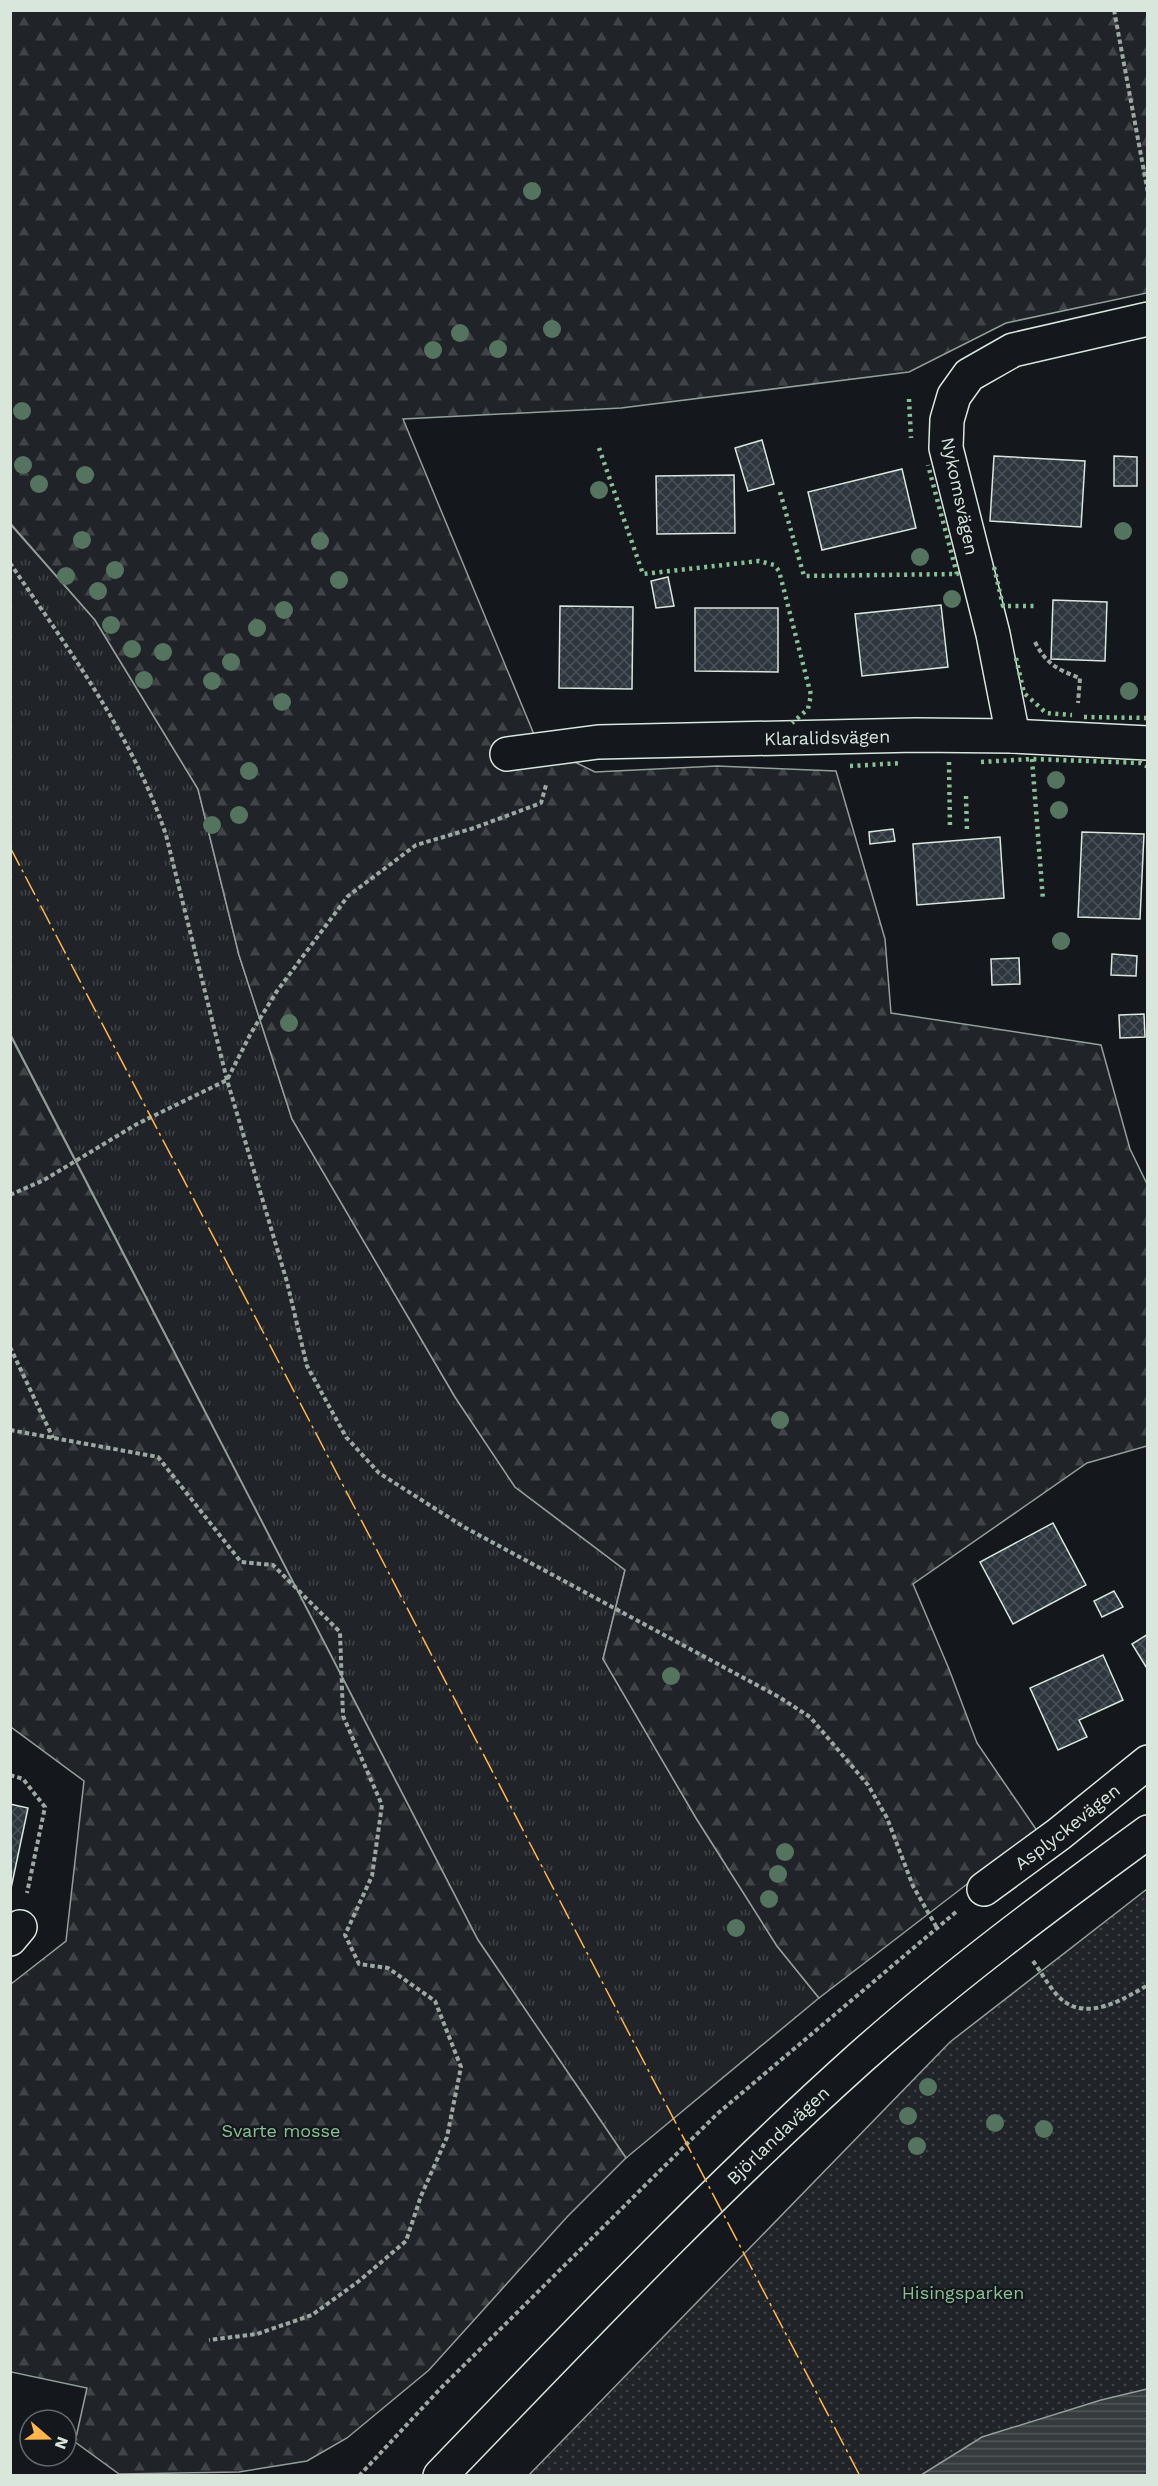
<svg xmlns="http://www.w3.org/2000/svg" width="1158" height="2486" viewBox="0 0 1158 2486" font-family="'Work Sans',sans-serif">
	<defs>
		<pattern id="grass-tufts" width="24" height="20" patternUnits="userSpaceOnUse" patternTransform="scale(1.5)"><rect width="24" height="20" fill="#202428"/><path d="M3 7l-1-3M5 7V3M7 7l1-3M15 17l-1-3M17 17v-4M19 17l1-3" fill="none" stroke="#404447"/></pattern>
		<pattern id="forest-firs" width="22" height="20" patternUnits="userSpaceOnUse" patternTransform="scale(1.5)"><rect width="22" height="20" fill="#202428"/><path d="M5 1l3.5 6h-7zM16 11l3.5 6h-7z" fill="#404447"/></pattern>
		<pattern id="park-dots" width="8" height="8" patternUnits="userSpaceOnUse" patternTransform="scale(1.5)"><rect width="8" height="8" fill="#202428"/><path d="M2 2h.1M6 6h.1" fill="none" stroke="#404447" stroke-width="1.8" stroke-linecap="round"/></pattern>
		<pattern id="water-rules" width="6" height="5" patternUnits="userSpaceOnUse" patternTransform="scale(1.5)"><rect width="6" height="5" fill="#363b3e"/><path d="M0 2.5h6" fill="none" stroke="#525759"/></pattern>
		<pattern id="building-cross-hatch" width="8" height="8" patternUnits="userSpaceOnUse" patternTransform="scale(1.5)"><rect width="8" height="8" fill="#2c363c"/><path d="M0 0l8 8M0 8l8-8" fill="none" stroke="#4a5358"/></pattern>
	</defs>
	<rect width="100%" height="100%" fill="#14181c"/>
	<path fill="url(#grass-tufts)" stroke="#939e99" stroke-width="1.5" d="M 10,524 L 95,620 L 198,789 L 239,955 L 292,1119 L 455,1397 L 515,1487 L 625,1570 L 603,1659 L 696,1818 L 777,1946 L 819,1998 L 626,2158 L 478,1940 L 11,1035 Z"/>
	<path fill="url(#forest-firs)" stroke="#939e99" stroke-width="1.5" d="M 10,11 L 1147,11 L 1147,293 L 1006,323 L 909,372 L 621,408 L 403,419 L 538,744 L 595,772 L 717,766 L 836,771 L 885,939 L 891,1013 L 1101,1045 L 1130,1149 L 1147,1184 L 1147,1446 L 1087,1463 L 913,1584 L 949,1669 L 977,1743 L 1040,1835 L 988,1868 L 819,1998 L 777,1946 L 696,1818 L 603,1659 L 625,1570 L 515,1487 L 455,1397 L 292,1119 L 239,955 L 198,789 L 95,620 L 11,524 Z
		M 10,1035 L 478,1940 L 626,2158 L 567,2217 L 429,2370 L 347,2438 L 307,2461 L 239,2472 L 119,2474 L 75,2442 L 87,2388 L 11,2372 L 11,1984 L 66,1941 L 84,1781 L 11,1727 Z"/>
	<path fill="url(#park-dots)" stroke="#939e99" stroke-width="1.5" d="M 1147,1889 L 1147,2475 L 528,2476 L 950,2042 Z"/>
	<path fill="url(#water-rules)" stroke="#939e99" stroke-width="1.5" d="M 1147,2389 L 1147,2475 L 921,2475 L 982,2437 L 1101,2400 Z"/>
	<path fill="url(#building-cross-hatch)" stroke="#d8e6dc" stroke-width="1.5" d="M 762,440 L 774,484 L 748,491 L 735,448 Z
		M 994,456 L 1085,461 L 1081,527 L 990,521 Z
		M 1114,456 L 1137,457 L 1137,486 L 1114,486 Z
		M 902,469 L 916,528 L 822,550 L 808,492 Z
		M 734,475 L 735,533 L 657,534 L 656,476 Z
		M 668,577 L 674,606 L 656,608 L 651,581 Z
		M 1053,600 L 1107,602 L 1105,661 L 1051,659 Z
		M 941,605 L 948,667 L 862,676 L 855,614 Z
		M 560,606 L 633,607 L 632,689 L 559,688 Z
		M 695,608 L 778,608 L 778,672 L 695,671 Z
		M 893,829 L 895,841 L 870,844 L 869,832 Z
		M 1082,832 L 1144,834 L 1140,919 L 1078,917 Z
		M 1000,837 L 1004,898 L 917,905 L 913,844 Z
		M 1112,954 L 1137,956 L 1136,976 L 1111,975 Z
		M 1019,958 L 1020,984 L 992,985 L 991,959 Z
		M 1144,1014 L 1145,1037 L 1120,1038 L 1119,1015 Z
		M 1053,1523 L 1086,1585 L 1013,1624 L 980,1562 Z
		M 1114,1591 L 1123,1607 L 1102,1617 L 1094,1601 Z
		M 1148,1634 L 1148,1670 L 1132,1644 Z
		M 1103,1655 L 1123,1700 L 1079,1720 L 1087,1737 L 1058,1750 L 1030,1688 Z
		M 10,1804 L 28,1808 L 10,1893 Z"/>
	<g fill="none" stroke-linecap="round" stroke-linejoin="round">
		<g stroke="#d8e6dc" stroke-width="36">
			<g id="street">
				<path d="M 1013,736 L 993,634 L 946,448 L 947,420 L 954,396 L 969,375 L 1013,350 L 1148,319"/>
				<path id="s1" d="M 507,754 L 598,742 L 916,735 L 1013,736 L 1148,743"/>
				<path id="s2" d="M 984,1889 L 1059,1834 L 1148,1762"/>
				<path d="M 10,1939 L 20,1927"/>
			</g>
		</g>
		<g stroke="#d8e6dc" stroke-width="36">
			<g id="secondary">
				<path id="s3" d="M 440,2476 C 577,2334 713,2190 860,2058 C 951,1977 1049,1904 1148,1832"/>
			</g>
		</g>
		<path stroke="#9da8a2" stroke-width="4" stroke-dasharray="4.5 3" stroke-linecap="butt" d="M 1114,10 L 1148,193
			M 10,563 C 68,649 133,736 166,835 L 227,1080 L 287,1282 L 307,1366 L 346,1437 L 379,1473 L 464,1527 L 779,1697 L 810,1717 L 868,1785 L 887,1818 L 913,1886 L 937,1928
			M 1035,642 C 1046,664 1058,670 1080,678 L 1078,703
			M 10,1195 L 44,1180 L 137,1124 L 227,1080 L 251,1033 L 277,991 L 348,896 L 416,845 L 474,828 L 541,803 L 546,785
			M 10,1347 L 53,1438
			M 10,1430 L 158,1457 L 241,1562 L 273,1565 L 340,1632 L 343,1716 L 382,1805 L 372,1876 L 345,1935 L 359,1964 L 388,1968 L 435,2001 L 461,2067 L 447,2137 L 421,2196 L 406,2241 L 359,2281 L 312,2315 L 257,2334 L 209,2340
			M 10,1775 L 23,1779 L 45,1807 L 27,1893
			M 1033,1961 C 1042,1973 1050,1989 1061,1999 C 1087,2022 1124,1999 1148,1985
			M 359,2476 L 440,2389 L 717,2114 L 956,1912"/>
		<use href="#street" stroke="#14181c" stroke-width="33"/>
		<use href="#secondary" stroke="#14181c" stroke-width="33"/>
		<path stroke="#8ac095" stroke-width="4.5" stroke-dasharray="3 4.5" stroke-linecap="butt" d="M 909,399 L 911,438
			M 599,448 L 643,574 L 759,561 L 774,565 L 779,571 L 811,695 L 808,709 L 792,723
			M 780,492 L 804,576 L 957,574 L 928,465
			M 994,567 L 1003,606 L 1035,606
			M 1016,658 L 1024,693 L 1046,713 L 1072,715
			M 1084,717 L 1148,718
			M 1032,759 L 1043,900
			M 949,762 L 950,828
			M 981,762 L 1032,759 L 1141,763 L 1148,767
			M 850,766 L 902,763
			M 966,796 L 967,831"/>
		<path stroke="#ffb74d" stroke-width="1.5" stroke-dasharray="21 4.5 3 4.5" stroke-linecap="butt" d="M 10,847 L 860,2476"/>
	</g>
	<g fill="#55745f">
		<circle cx="532" cy="191" r="9"/>
		<circle cx="552" cy="329" r="9"/>
		<circle cx="460" cy="333" r="9"/>
		<circle cx="498" cy="349" r="9"/>
		<circle cx="433" cy="350" r="9"/>
		<circle cx="22" cy="411" r="9"/>
		<circle cx="23" cy="465" r="9"/>
		<circle cx="85" cy="475" r="9"/>
		<circle cx="39" cy="484" r="9"/>
		<circle cx="599" cy="490" r="9"/>
		<circle cx="1123" cy="531" r="9"/>
		<circle cx="82" cy="540" r="9"/>
		<circle cx="320" cy="541" r="9"/>
		<circle cx="920" cy="557" r="9"/>
		<circle cx="115" cy="570" r="9"/>
		<circle cx="66" cy="576" r="9"/>
		<circle cx="339" cy="580" r="9"/>
		<circle cx="98" cy="591" r="9"/>
		<circle cx="952" cy="599" r="9"/>
		<circle cx="284" cy="610" r="9"/>
		<circle cx="111" cy="625" r="9"/>
		<circle cx="257" cy="628" r="9"/>
		<circle cx="132" cy="649" r="9"/>
		<circle cx="163" cy="652" r="9"/>
		<circle cx="231" cy="662" r="9"/>
		<circle cx="144" cy="680" r="9"/>
		<circle cx="212" cy="681" r="9"/>
		<circle cx="1129" cy="691" r="9"/>
		<circle cx="282" cy="702" r="9"/>
		<circle cx="249" cy="771" r="9"/>
		<circle cx="1056" cy="780" r="9"/>
		<circle cx="1059" cy="810" r="9"/>
		<circle cx="239" cy="815" r="9"/>
		<circle cx="212" cy="825" r="9"/>
		<circle cx="1061" cy="941" r="9"/>
		<circle cx="289" cy="1023" r="9"/>
		<circle cx="780" cy="1420" r="9"/>
		<circle cx="671" cy="1676" r="9"/>
		<circle cx="785" cy="1852" r="9"/>
		<circle cx="778" cy="1874" r="9"/>
		<circle cx="769" cy="1899" r="9"/>
		<circle cx="736" cy="1928" r="9"/>
		<circle cx="928" cy="2087" r="9"/>
		<circle cx="908" cy="2116" r="9"/>
		<circle cx="995" cy="2123" r="9"/>
		<circle cx="1044" cy="2129" r="9"/>
		<circle cx="917" cy="2146" r="9"/>
	</g>
	<g text-anchor="middle" dominant-baseline="central" stroke-width="4.5" stroke-linejoin="round" paint-order="stroke">
		<g font-size="18" fill="#d8e6dc" stroke="#14181c">
			<text transform="translate(960 496) rotate(78)">Nykomsvägen</text>
			<text stroke="none"><textPath href="#s1" startOffset="321">Klaralidsvägen</textPath></text>
			<text stroke="none"><textPath href="#s2" startOffset="104">Asplyckevägen</textPath></text>
			<text stroke="none"><textPath href="#s3" startOffset="480">Björlandavägen</textPath></text>
		</g>
		<g font-size="18" fill="#8ac095" stroke="#14181c">
			<text x="281" y="2130">Svarte mosse</text>
			<text x="963" y="2292">Hisingsparken</text>
		</g>
	</g>
	<rect width="1158" height="2486" fill="none" stroke="#d8e6dc" stroke-width="24"/>
	<g transform="translate(48 2438) rotate(110)"><circle r="28" fill="#14181c" stroke="#626a69" stroke-width="1.5"/>
	<path d="M0-4.5L10 22L0 15L-10 22Z" fill="#ffb74d"/>
	<text y="-9" font-size="16" font-weight="bold" text-anchor="middle" fill="#d8e6dc">N</text>
	</g>
</svg>
